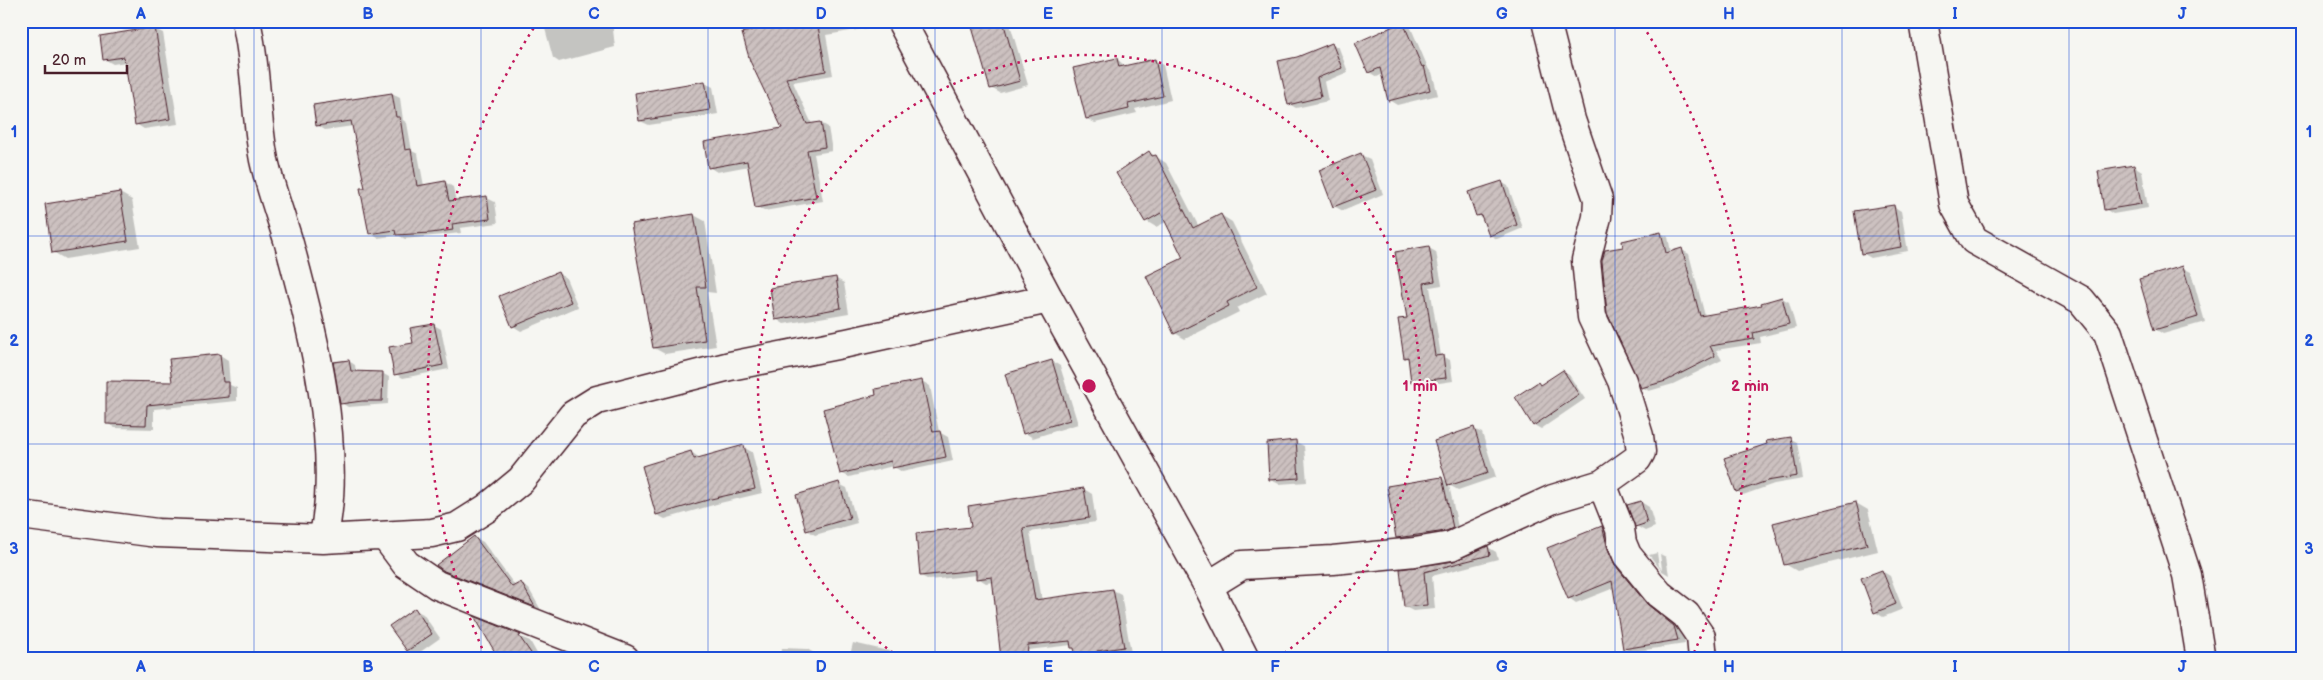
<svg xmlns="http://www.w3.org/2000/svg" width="2323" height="680" viewBox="0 0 2323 680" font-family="'Balsamiq Sans',sans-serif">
	<defs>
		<pattern id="building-hatch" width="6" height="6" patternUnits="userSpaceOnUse" patternTransform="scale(1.25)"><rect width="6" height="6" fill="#ccc1c0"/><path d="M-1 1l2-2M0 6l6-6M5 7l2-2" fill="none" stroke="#b1a5a5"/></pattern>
	</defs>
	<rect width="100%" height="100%" fill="#f6f6f2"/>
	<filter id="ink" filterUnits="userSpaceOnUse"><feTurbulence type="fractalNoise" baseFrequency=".02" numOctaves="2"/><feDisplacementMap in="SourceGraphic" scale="10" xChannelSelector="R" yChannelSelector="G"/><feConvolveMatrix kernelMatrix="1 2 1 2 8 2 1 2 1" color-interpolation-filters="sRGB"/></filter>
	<g filter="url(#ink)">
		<path fill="#0003" d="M 559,21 L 612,21 L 615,47 L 559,62 L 553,58 L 544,25 Z
			M 755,21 L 874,21 L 875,27 L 826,35 L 833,75 L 793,82 L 812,124 L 821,123 L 828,127 L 832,151 L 814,154 L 823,201 L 764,211 L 756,207 L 749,166 L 717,172 L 709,167 L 784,129 Z
			M 996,21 L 1005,21 L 1010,24 L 1028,85 L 1000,93 L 991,88 Z
			M 1403,23 L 1411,28 L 1429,70 L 1432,72 L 1438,95 L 1397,105 L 1389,100 L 1383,74 L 1377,77 L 1369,72 Z
			M 155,29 L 163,33 L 178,124 L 144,129 L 136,124 L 126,62 L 113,64 L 104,59 Z
			M 1332,44 L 1339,48 L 1348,72 L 1324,82 L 1328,101 L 1296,108 L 1289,104 L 1298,58 Z
			M 1117,59 L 1125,66 L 1154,60 L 1163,65 L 1171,100 L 1135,109 L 1137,113 L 1095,123 L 1087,119 Z
			M 705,83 L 713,87 L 718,114 L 649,125 L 640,121 Z
			M 392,94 L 400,98 L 403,120 L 407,123 L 412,151 L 418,154 L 424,186 L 445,182 L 453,187 L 456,202 L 487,198 L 495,202 L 498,223 L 460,228 L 461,233 L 405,239 L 398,235 L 378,238 L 370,233 L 366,189 L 353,126 L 325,130 L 317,125 Z
			M 1149,152 L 1166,163 L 1199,227 L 1221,215 L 1232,222 L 1267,293 L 1237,308 L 1239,312 L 1185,339 L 1175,333 L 1184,259 L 1166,222 L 1156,227 L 1146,221 Z
			M 1361,155 L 1370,159 L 1383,194 L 1343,211 L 1334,206 Z
			M 2134,166 L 2142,171 L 2148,208 L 2113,214 L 2105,209 Z
			M 1501,182 L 1508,186 L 1523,228 L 1497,239 L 1490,235 L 1484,219 L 1477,215 Z
			M 120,193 L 132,200 L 140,247 L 65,259 L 53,252 Z
			M 1893,206 L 1901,211 L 1908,251 L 1871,258 L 1862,253 Z
			M 694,215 L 705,221 L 716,293 L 707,292 L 716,346 L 665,354 L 654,348 Z
			M 1660,233 L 1668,237 L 1671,252 L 1682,250 L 1689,254 L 1705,316 L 1764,306 L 1782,298 L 1789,302 L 1796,328 L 1760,337 L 1761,343 L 1716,350 L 1722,360 L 1673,384 L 1649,391 L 1642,387 L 1625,248 Z
			M 1429,248 L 1436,252 L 1442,285 L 1430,287 L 1441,356 L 1450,360 L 1453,381 L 1419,386 L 1412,382 L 1409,360 L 1405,357 L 1408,319 Z
			M 2183,268 L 2191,272 L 2205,322 L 2163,334 L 2155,329 Z
			M 558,273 L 566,278 L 578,307 L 521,331 L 513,326 Z
			M 835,278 L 844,283 L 849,313 L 784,324 L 776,319 Z
			M 434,325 L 441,329 L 449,369 L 403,378 L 396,374 L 415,344 Z
			M 220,355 L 228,360 L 230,385 L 237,388 L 237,401 L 154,409 L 154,429 L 115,428 L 107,423 Z
			M 349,361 L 355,365 L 356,372 L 382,373 L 389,377 L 388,404 L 348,407 L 341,403 Z
			M 1052,361 L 1060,366 L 1078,424 L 1033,438 L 1025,433 Z
			M 1563,372 L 1569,375 L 1585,399 L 1541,429 L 1534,425 L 1538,383 L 1541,385 Z
			M 922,381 L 930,386 L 939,432 L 948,437 L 953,461 L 902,472 L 893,466 L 849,477 L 841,473 L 877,396 Z
			M 1474,429 L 1482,433 L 1496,477 L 1458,490 L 1449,485 L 1459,532 L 1404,541 L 1397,537 L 1441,478 L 1448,482 Z
			M 1791,439 L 1797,442 L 1803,479 L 1774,484 L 1743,495 L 1737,491 L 1768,444 Z
			M 1296,442 L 1304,446 L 1307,482 L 1279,484 L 1271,480 Z
			M 743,447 L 752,452 L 762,493 L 720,503 L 665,519 L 657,515 L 691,452 L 700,458 Z
			M 839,484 L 847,488 L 857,523 L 815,535 L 807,530 Z
			M 1084,489 L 1092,494 L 1096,522 L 1030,532 L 1042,600 L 1113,590 L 1121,594 L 1132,659 L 1077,659 L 1076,649 L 1072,645 L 1009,652 L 993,582 L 986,583 L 978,578 L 977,575 L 929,580 L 921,576 L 973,528 Z
			M 1641,502 L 1649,507 L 1655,527 L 1645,531 L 1636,526 Z
			M 1856,503 L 1868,510 L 1878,551 L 1797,571 L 1785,564 Z
			M 1602,527 L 1609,531 L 1622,570 L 1655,610 L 1682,631 L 1685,644 L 1631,652 L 1624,648 L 1614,588 L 1576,603 L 1569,598 Z
			M 474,537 L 483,542 L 516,587 L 521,584 L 529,589 L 541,610 L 445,570 Z
			M 1488,547 L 1496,552 L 1498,559 L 1432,576 L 1435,609 L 1413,611 L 1405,607 L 1401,570 L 1454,563 Z
			M 1657,553 L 1659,566 L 1662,569 L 1660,554 L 1666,557 L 1669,575 L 1662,571 L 1649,555 Z
			M 1882,571 L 1890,576 L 1903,609 L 1883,617 L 1875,612 Z
			M 415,610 L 423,614 L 440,638 L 416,655 L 408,650 Z
			M 477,619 L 530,641 L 540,659 L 491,659 L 497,653 Z
			M 853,643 L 906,655 L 934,659 L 849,659 Z
			M 782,648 L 807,649 L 814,653 L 838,653 L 846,659 L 781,659 Z
			M 1528,653 L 1535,659 L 1509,659 Z"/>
		<path fill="url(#building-hatch)" stroke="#4a1f2b" d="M 783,21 L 817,21 L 826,71 L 786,78 L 807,124 L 821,122 L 825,147 L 807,150 L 816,197 L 755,208 L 747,161 L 708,168 L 704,142 L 782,128 L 750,61 L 742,33 Z
			M 992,21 L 1003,21 L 1020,81 L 990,89 L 972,27 Z
			M 1403,22 L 1422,67 L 1424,66 L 1430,90 L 1388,101 L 1380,68 L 1368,73 L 1355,43 Z
			M 155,27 L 170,119 L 135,125 L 124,57 L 103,60 L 100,36 Z
			M 1332,43 L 1342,68 L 1317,78 L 1321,97 L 1288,105 L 1278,61 L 1297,57 Z
			M 1117,58 L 1119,67 L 1155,59 L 1163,96 L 1128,104 L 1129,109 L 1086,119 L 1073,68 Z
			M 705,81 L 710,110 L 639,121 L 635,93 Z
			M 392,93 L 396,117 L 400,117 L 405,150 L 411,149 L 417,186 L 445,181 L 449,201 L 487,196 L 490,219 L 452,224 L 453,230 L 431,233 L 396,235 L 395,230 L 369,234 L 360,188 L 365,188 L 351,121 L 316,126 L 313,105 Z
			M 1149,151 L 1152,156 L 1156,155 L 1193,228 L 1221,214 L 1257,287 L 1227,302 L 1229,306 L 1174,334 L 1146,276 L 1183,258 L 1161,213 L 1145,222 L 1116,173 Z
			M 1361,153 L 1376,190 L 1333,207 L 1319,170 Z
			M 2134,165 L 2141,204 L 2104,210 L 2098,171 Z
			M 1502,181 L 1517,225 L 1489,236 L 1481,215 L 1476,216 L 1468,192 Z
			M 120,192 L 128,241 L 52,253 L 45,204 Z
			M 1894,205 L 1901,247 L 1861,254 L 1854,211 Z
			M 694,214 L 706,287 L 697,287 L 705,340 L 653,348 L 631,224 Z
			M 1661,232 L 1666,253 L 1682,248 L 1700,316 L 1762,305 L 1761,303 L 1782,297 L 1789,324 L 1753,333 L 1754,339 L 1710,346 L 1715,356 L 1666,381 L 1641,388 L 1607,313 L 1602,261 L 1605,250 L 1623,247 L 1622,241 Z
			M 1429,246 L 1435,281 L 1424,283 L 1435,356 L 1443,355 L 1446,378 L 1411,382 L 1408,357 L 1404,358 L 1398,319 L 1407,318 L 1395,252 Z
			M 2183,266 L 2198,317 L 2154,330 L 2139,279 Z
			M 558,272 L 571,302 L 512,327 L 499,296 Z
			M 836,277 L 841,308 L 775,320 L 770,288 Z
			M 434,324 L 443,365 L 394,375 L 389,347 L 413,343 L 410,328 Z
			M 220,354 L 223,382 L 229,382 L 229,397 L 147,405 L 146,425 L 106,424 L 106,381 L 172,382 L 169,359 Z
			M 349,360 L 351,371 L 383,372 L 382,401 L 362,401 L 340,404 L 333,362 Z
			M 1052,360 L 1070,420 L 1023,434 L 1005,374 Z
			M 1563,370 L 1579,395 L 1533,426 L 1515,397 L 1538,382 L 1540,385 Z
			M 922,380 L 933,432 L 940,431 L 946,457 L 892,468 L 891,461 L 840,474 L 823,409 L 876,395 L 875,389 Z
			M 1474,427 L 1488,473 L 1448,486 L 1434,441 Z
			M 1791,437 L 1797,476 L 1767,481 L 1736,492 L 1724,458 L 1767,444 L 1766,441 Z
			M 1296,440 L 1299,478 L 1269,480 L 1267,443 Z
			M 744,445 L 755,489 L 711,499 L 656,515 L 642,466 L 691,451 L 694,459 Z
			M 1442,477 L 1453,528 L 1446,531 L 1396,538 L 1387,486 Z
			M 839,482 L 850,518 L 806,531 L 796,495 Z
			M 1084,488 L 1089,518 L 1023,528 L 1035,600 L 1113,589 L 1124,647 L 1097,651 L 1099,659 L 1076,659 L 1074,648 L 1071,648 L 1070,641 L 1028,645 L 1027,659 L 1001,659 L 992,577 L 976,579 L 976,570 L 920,576 L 916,533 L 971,527 L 968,506 Z
			M 1641,501 L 1647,523 L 1635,527 L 1627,505 Z
			M 1856,502 L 1867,545 L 1784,565 L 1773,523 Z
			M 1602,526 L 1608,549 L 1615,565 L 1647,604 L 1674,626 L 1678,640 L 1623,649 L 1612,581 L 1568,599 L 1547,548 Z
			M 474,536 L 512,587 L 521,582 L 535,607 L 444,571 L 436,565 Z
			M 1488,546 L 1490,555 L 1424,572 L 1427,605 L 1404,607 L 1400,569 L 1454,561 Z
			M 1882,570 L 1896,604 L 1874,613 L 1861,578 Z
			M 415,608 L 432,634 L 407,651 L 389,626 Z
			M 474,616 L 521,635 L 519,636 L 535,659 L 499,659 Z"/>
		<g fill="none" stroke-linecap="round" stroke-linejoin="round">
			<g stroke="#4a1f2b" stroke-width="31">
				<path id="street" d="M 246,21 C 257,67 255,114 264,160 C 270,187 280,214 288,240 C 312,327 344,450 323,539
					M 1923,21 L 1954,204 L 1974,240 L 2081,300 L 2108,333 L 2187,575 L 2201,659
					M 1602,484 L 1620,529 L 1622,543 L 1627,555 L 1659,594 L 1686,615 L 1701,637 L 1703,659
					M 21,515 L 157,533 L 323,539 L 432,533 L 457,527 L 487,508 L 521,480 L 573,415 L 597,400 L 730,366 L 847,343 L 1049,299
					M 385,536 L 406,564 L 437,585 L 625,659
					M 1208,586 L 1242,565 L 1333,560 L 1415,552 L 1451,546 L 1553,499 L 1602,484 L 1637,459 L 1641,452 L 1639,436 L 1622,381 L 1592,317 L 1586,260 L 1597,217 L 1598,199 L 1571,120 L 1546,21"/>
			</g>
			<g stroke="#4a1f2b" stroke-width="31">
				<path id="secondary" d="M 901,21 L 1049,299 L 1208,586 L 1245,659"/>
			</g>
			<use href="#street" stroke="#f6f6f2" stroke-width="28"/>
			<use href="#secondary" stroke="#f6f6f2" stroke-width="28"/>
		</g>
	</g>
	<path fill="none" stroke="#1d4ed8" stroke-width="1" stroke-opacity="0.55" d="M 254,21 L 254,659M 481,21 L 481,659M 708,21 L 708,659M 935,21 L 935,659M 1162,21 L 1162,659M 1388,21 L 1388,659M 1615,21 L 1615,659M 1842,21 L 1842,659M 2069,21 L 2069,659M 21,236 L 2302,236M 21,444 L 2302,444"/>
	<g fill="none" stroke="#c2185b" stroke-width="2.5" stroke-dasharray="2.5 5">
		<path d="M899 657A331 331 0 1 1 1279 657"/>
		<path d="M485 655A661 661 0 0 1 535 26M1643 26A661 661 0 0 1 1693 655"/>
	</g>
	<circle cx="1089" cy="386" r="8" fill="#c2185b" stroke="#f6f6f2" stroke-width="2.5"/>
	<g font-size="15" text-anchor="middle" font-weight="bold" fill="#c2185b" stroke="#f6f6f2" stroke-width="4.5" stroke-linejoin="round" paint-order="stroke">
		<text x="1420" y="391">1 min</text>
		<text x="1750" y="391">2 min</text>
	</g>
	<rect width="2323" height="680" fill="none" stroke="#f6f6f2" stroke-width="55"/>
	<path d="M45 65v8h82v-8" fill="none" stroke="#4a1f2b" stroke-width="2.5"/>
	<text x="52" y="65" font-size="15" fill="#4a1f2b" stroke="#f6f6f2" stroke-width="4" paint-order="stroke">20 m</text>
	<rect x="28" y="28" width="2268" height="624" fill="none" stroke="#1d4ed8" stroke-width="2"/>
	<g font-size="16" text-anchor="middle" font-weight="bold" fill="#1d4ed8">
		<text x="141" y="19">A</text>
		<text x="368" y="19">B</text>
		<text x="594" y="19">C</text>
		<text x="821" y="19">D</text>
		<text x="1048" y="19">E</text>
		<text x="1275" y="19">F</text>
		<text x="1502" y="19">G</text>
		<text x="1729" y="19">H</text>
		<text x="1955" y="19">I</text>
		<text x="2182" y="19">J</text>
		<text x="14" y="137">1</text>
		<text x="2309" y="137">1</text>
		<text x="14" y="346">2</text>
		<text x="2309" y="346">2</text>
		<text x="14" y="554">3</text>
		<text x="2309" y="554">3</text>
		<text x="141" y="672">A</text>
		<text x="368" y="672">B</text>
		<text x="594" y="672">C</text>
		<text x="821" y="672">D</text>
		<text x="1048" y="672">E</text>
		<text x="1275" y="672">F</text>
		<text x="1502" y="672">G</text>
		<text x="1729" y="672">H</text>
		<text x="1955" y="672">I</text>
		<text x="2182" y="672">J</text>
	</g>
</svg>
